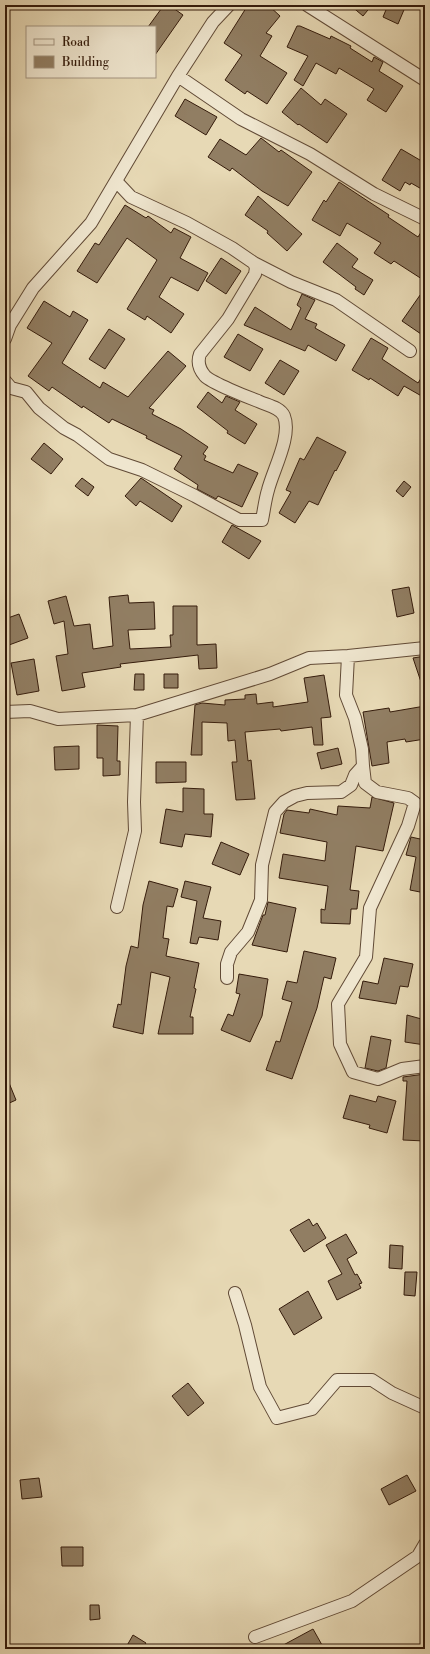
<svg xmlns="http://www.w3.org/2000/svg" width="430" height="1654" font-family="'Libre Bodoni',serif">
	<rect width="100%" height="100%" fill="#e7d9b5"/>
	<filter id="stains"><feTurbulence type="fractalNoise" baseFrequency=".005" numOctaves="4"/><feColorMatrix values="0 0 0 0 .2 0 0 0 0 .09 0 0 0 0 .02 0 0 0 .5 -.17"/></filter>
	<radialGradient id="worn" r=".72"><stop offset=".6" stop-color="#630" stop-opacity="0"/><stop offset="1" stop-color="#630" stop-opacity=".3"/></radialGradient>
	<path fill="#917e63" stroke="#341b0b" d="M164 5H169L183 15 155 55V27H148Z
		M248 5H268L280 16 266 33 272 36 260 56 287 73 267 104 247 91 245 94 225 80 242 55 224 43Z
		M350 5H372L363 16Z
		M388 5H406L398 24 383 17Z
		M297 26H300L330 39 331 36 351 46 350 48 372 62 374 57 383 62 379 71 403 86 386 112 367 100 374 89 339 68 336 74 316 63 303 86 294 80 308 56 287 47Z
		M301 88 321 105 325 99 347 114 327 143 299 124 298 125 282 112Z
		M185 99 217 117 206 135 175 116Z
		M261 138 279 152 281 150 312 172 288 206 262 191 232 168 230 171 208 157 220 139 246 155Z
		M401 149 425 163V191L411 183 410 185 405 182 400 191 382 180Z
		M339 182 389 215 388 217 418 237 425 226V281L394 261 391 264 374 253 381 243 347 223 340 236 312 220 324 200 326 202Z
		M258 196 302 234 287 251 267 233 268 231 245 215Z
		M125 205 146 218 148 216 171 233 174 228 191 237 180 258 208 273 198 291 171 277 159 297 184 314 171 333 147 316 145 320 127 309 157 260 127 238 97 283 77 271 95 243 99 245Z
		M337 243 358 259 352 267 373 280 364 295 355 289 356 287 323 262Z
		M221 258 241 271 226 294 206 281Z
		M425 288V327L421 334 402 321Z
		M302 294 315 300 305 319 317 324 315 328 345 345 336 361 308 345 305 351 244 325 255 307 291 330 301 308 297 305Z
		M44 301 70 317 73 311 88 320 62 363 100 388 103 382 128 397 168 351 186 366 149 408 154 410 152 414 181 429 208 447 203 454 206 456 204 460 233 473 238 464 258 473 242 507 218 496 216 499 197 489 198 485 174 469 182 456 146 438 147 436 112 419 109 423 83 406 82 408 52 387 49 391 28 376 52 343 27 328Z
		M109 329 125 339 105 369 89 359Z
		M238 334 263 349 250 371 224 357Z
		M371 338 388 348 382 359 418 383 425 372V398L404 386 398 396 370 378 369 380 352 370Z
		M280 360 299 371 284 395 265 383Z
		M208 392 222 403 226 396 240 402 235 410 257 424 245 444 227 433 228 431 197 407Z
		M317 437 346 452 336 471 335 470 318 505 309 501 295 523 279 513 291 492 286 490 300 458 304 460Z
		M44 443 63 459 51 474 31 459Z
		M82 478 94 487 88 496 75 486Z
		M141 478 182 506 172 522 140 501 136 506 125 496Z
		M404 481 411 487 403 497 396 491Z
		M232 525 261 541 249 559 222 542Z
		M409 587 414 613 397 617 392 590Z
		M128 595 129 603 154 602 155 629 128 630 130 649 171 647 170 635H173V606H197V645L216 644 217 668 199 669 198 655 120 664 121 667 82 673 85 687 62 691 56 656 68 654 64 621 54 624 48 601 66 596 74 626 90 624 93 649 113 646 109 597Z
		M19 614 28 638 9 645 5 633V619Z
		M425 656V688H423L413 658Z
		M34 659 39 691 17 695 11 663Z
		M135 674H144V690H134Z
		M164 674H178V688H164Z
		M324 675 331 717 321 718 323 745H314L312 727 281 731 280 729 245 732 248 761 251 760 255 799 236 800 232 762H237L235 740 228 741 227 723 202 722V755H191L195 705 202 703 225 705V700L245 699V695L256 694 257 704 273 702V707L308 702 304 678Z
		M425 706V739L406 742 405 739 387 742 389 763 372 766 363 712 389 708 390 712Z
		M97 725 118 726 117 761H120V775L103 776V758H97Z
		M79 746V769L55 770 54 747Z
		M338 748 342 764 321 769 317 753Z
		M156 762H186V782L156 783Z
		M183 788 204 789V814H213L211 837 185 834 182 847 160 843 166 809 183 812Z
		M372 797 394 803 383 851 356 846 350 890 359 891 357 909H351L350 924 321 923V909L325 910 328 886 279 878 283 854 325 861 327 842 280 833 284 814 287 810 309 813 310 809 337 815 338 806 370 808Z
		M411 837 420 839 421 837H425V893L410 890 416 857 406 855Z
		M221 842 249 854 240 875 212 864Z
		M149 881 178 889 173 907 167 906 163 938 169 939 166 956 199 963 194 988 196 989 190 1017H193V1034H158L170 977 151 972 143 1034 113 1027 118 1004 121 1005 126 966 131 946 138 948 143 905Z
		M185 881 211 887 203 918 221 921 218 940 199 937 197 944 190 943 197 901 181 897Z
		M268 902 296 908 287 952 252 945 263 915H265Z
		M304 951 336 958 331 979 324 977 317 1008 292 1079 266 1070 276 1041 280 1042 292 1002 282 999 287 981 297 983Z
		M384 958 413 964 408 987 400 986 396 1004 359 998 363 981 378 984Z
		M239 974 268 979 262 1016 250 1042 221 1030 228 1014 233 1016 240 994 236 993Z
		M407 1015 425 1020V1045L405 1042Z
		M371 1036 391 1040 386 1068 378 1071 365 1068Z
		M5 1073 16 1100 5 1105Z
		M425 1074V1141L403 1140 407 1081H403V1077Z
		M350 1095 376 1102 378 1096 396 1101 387 1133 369 1128 370 1125 343 1118Z
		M309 1219 313 1226 317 1223 326 1238 304 1252 290 1230Z
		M346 1234 357 1253 347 1259 355 1275 357 1274 362 1283 359 1284 361 1288 337 1300 328 1281 342 1274 326 1245Z
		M390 1245 403 1246 402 1269 389 1268Z
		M405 1272H417L415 1296 404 1295Z
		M308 1291 322 1318 294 1335 279 1309Z
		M188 1383 204 1403 188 1416 172 1396Z
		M407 1475 416 1491 389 1505 381 1489Z
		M39 1478 42 1497 22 1499 20 1480Z
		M61 1547H83V1566H62Z
		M90 1605H99L100 1619 90 1620Z
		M313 1629 322 1645 315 1649H276Z
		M133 1635 146 1643 142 1649H125Z"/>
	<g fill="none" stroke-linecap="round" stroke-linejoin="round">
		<g stroke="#614a36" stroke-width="14">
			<path id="street" d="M307 5 425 80
				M178 76 241 119 310 154 374 194 425 219
				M254 263 291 282 336 300 410 351
				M5 339 10 325 33 288 91 223 178 76 213 22 229 5
				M5 381 11 388 26 392 39 408 64 428 77 435 109 459 142 470 195 496 239 520H262C264 510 265 500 268 490 273 470 292 436 284 416 280 407 266 405 258 401 247 397 212 383 205 376 199 369 197 362 200 354L228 319 255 274 256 268 254 263 232 248 187 223 131 197 116 181
				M5 712 30 711 58 719 137 715 270 674 309 658 348 656 425 648
				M363 766 365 783 377 792 408 798 415 803 408 826 370 908 366 957 338 1004 340 1044 353 1072 378 1079 402 1069 425 1066
				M117 907 135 831 134 802 137 715
				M227 978V964L231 952 248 932 261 900 262 865 275 812 284 802 295 796 307 793 341 792 351 785 355 775 363 766 362 749 355 718 346 695 348 656
				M235 1293 245 1325 260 1387 277 1418 312 1409 337 1380H372L392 1393 425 1408
				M255 1637 352 1601 418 1556 425 1544"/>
		</g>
		<use href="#street" stroke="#efe6cf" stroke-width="12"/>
	</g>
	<rect width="430" height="1654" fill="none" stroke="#e7d9b5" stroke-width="20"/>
	<rect x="6" y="6" width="418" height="1642" fill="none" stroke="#341b0b" stroke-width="2"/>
	<rect x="10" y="10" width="410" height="1634" fill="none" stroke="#341b0b"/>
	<rect x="26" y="26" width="130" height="52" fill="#efe6cf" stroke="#a49581"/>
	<rect x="34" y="39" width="20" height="6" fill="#efe6cf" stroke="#a49581"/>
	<text x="62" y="46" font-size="12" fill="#341b0b">Road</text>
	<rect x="34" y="56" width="20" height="12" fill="#917e63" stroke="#a49581"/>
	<text x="62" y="66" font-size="12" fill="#341b0b">Building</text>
	<rect width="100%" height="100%" filter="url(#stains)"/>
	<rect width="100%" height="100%" fill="url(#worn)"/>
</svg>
